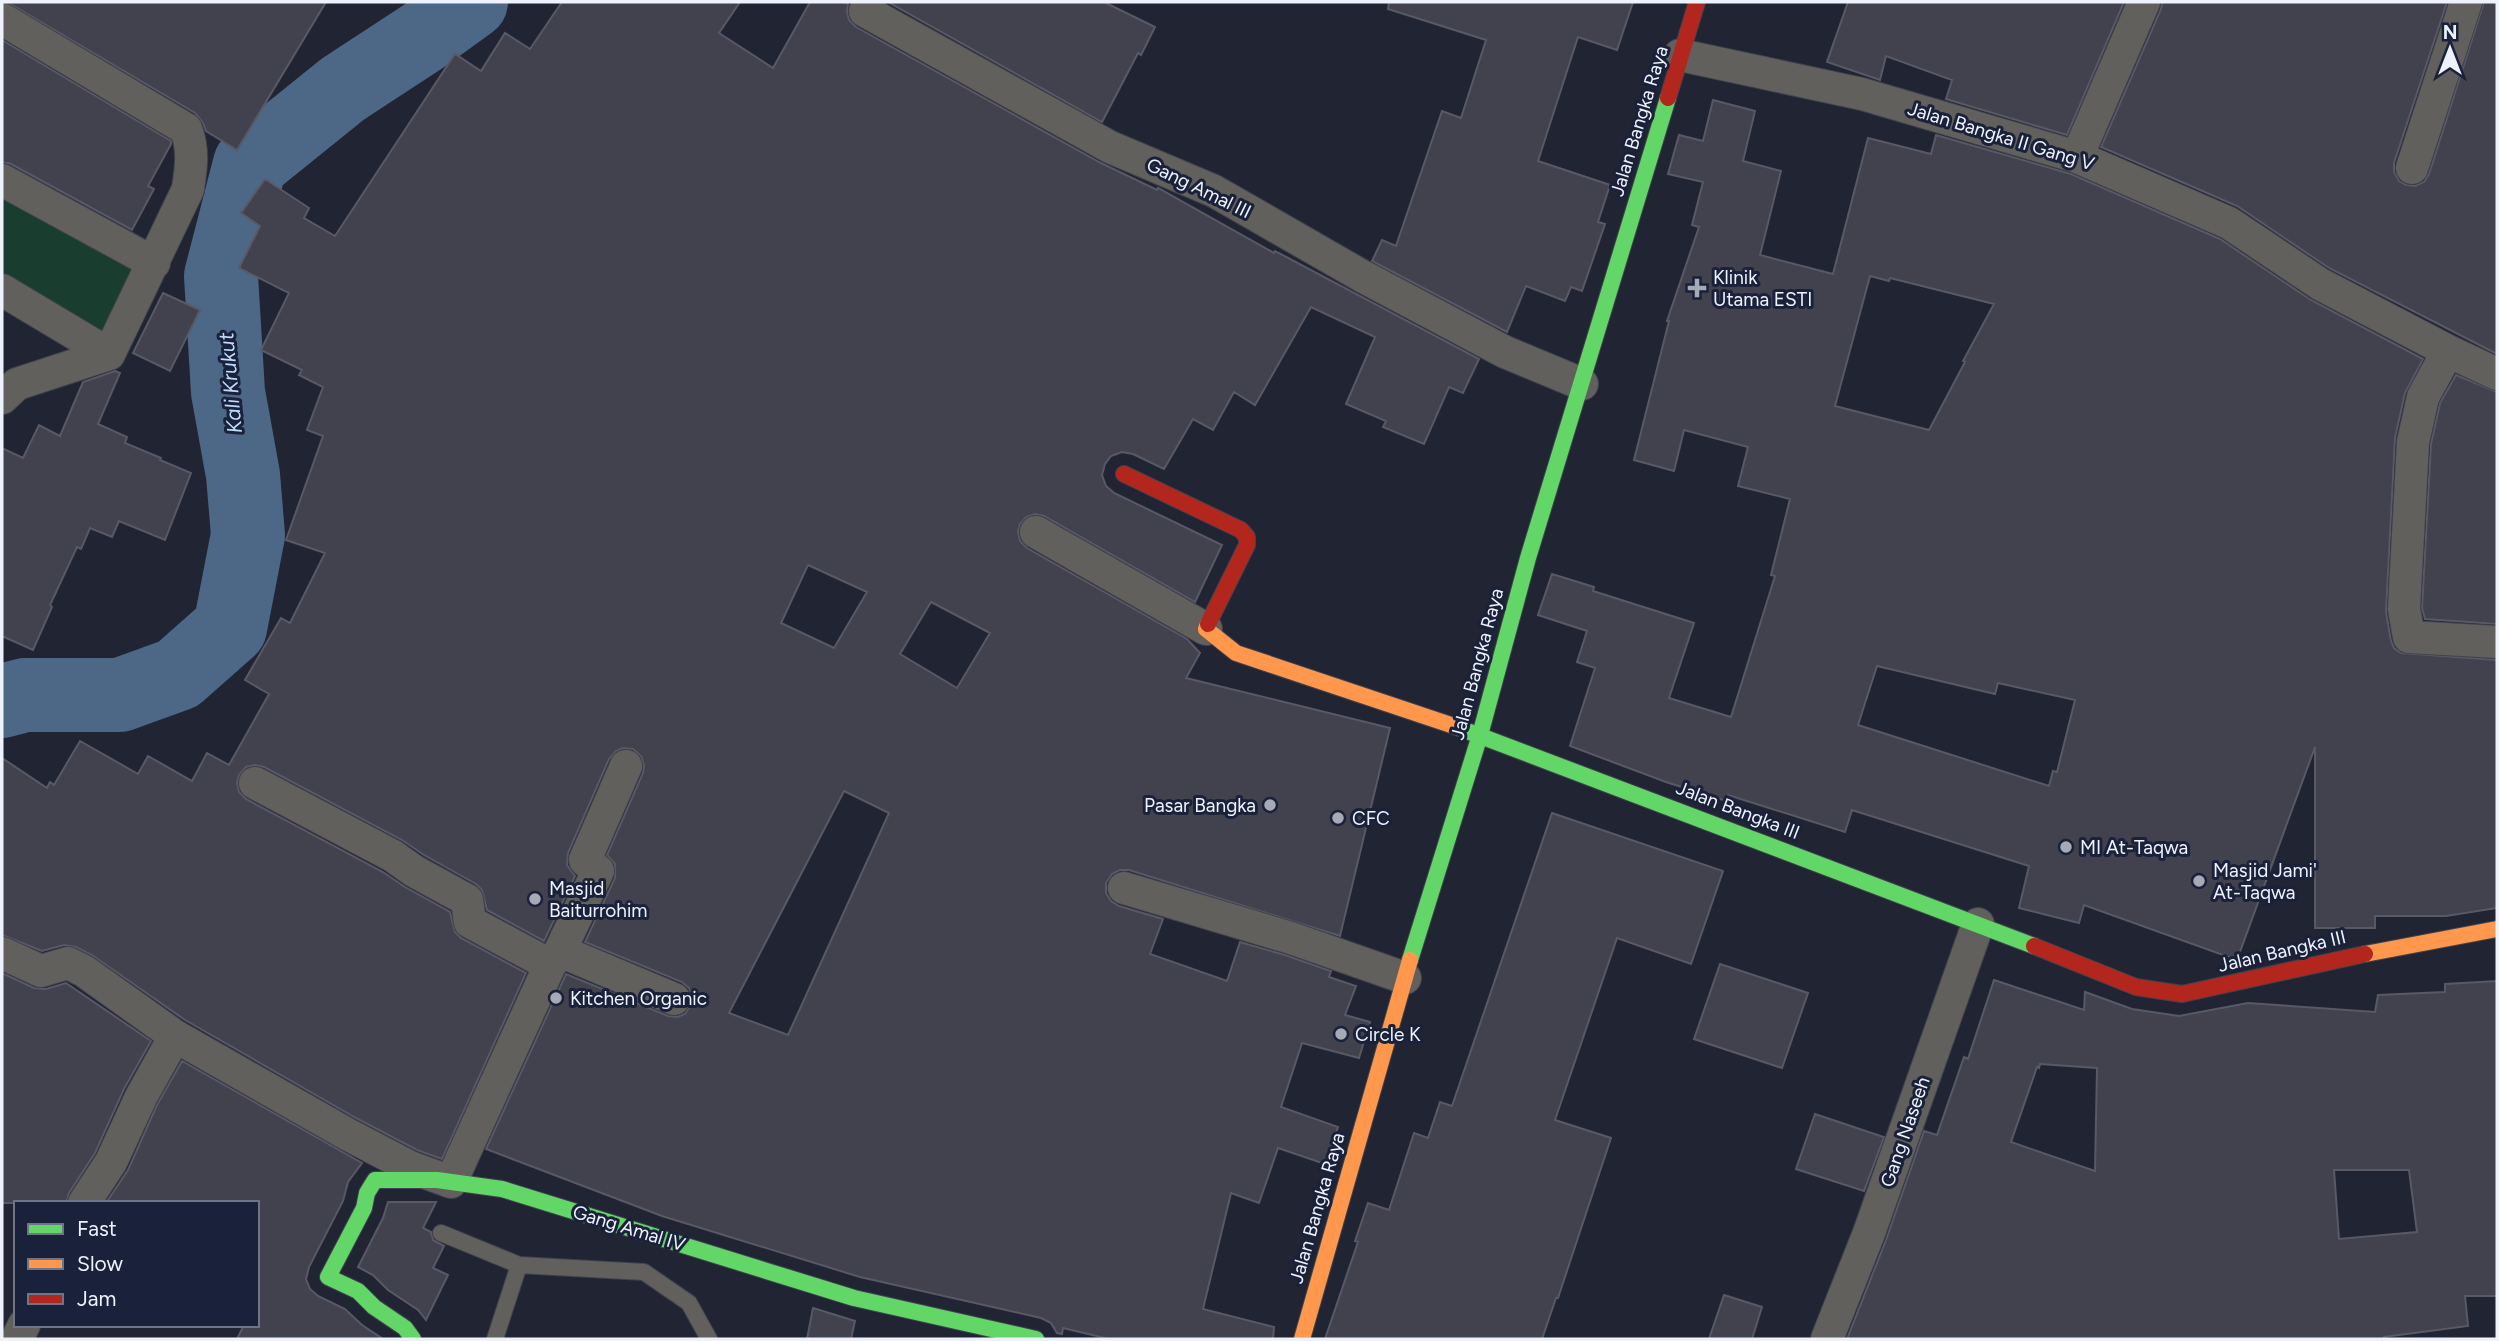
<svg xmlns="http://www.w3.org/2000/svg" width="2499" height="1341" font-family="Figtree,sans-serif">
	<rect width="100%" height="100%" fill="#212533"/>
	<path fill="#193e30" d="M2 190 142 267 102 338 2 283Z"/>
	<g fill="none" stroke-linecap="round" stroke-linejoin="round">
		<path stroke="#4d6786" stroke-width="74" d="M2 701 25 695H120L178 674 230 628 248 535 243 475 228 392 221 276 250 164 343 89 424 36 471 2"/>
	</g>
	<path fill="#41424e" stroke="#595966" stroke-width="2" fill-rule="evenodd" d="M7 2H326L237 150 206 131 203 123 195 113Z
		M562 2H740L719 33 773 68 810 2H844L848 4 847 12 849 20 856 27 1101 163 1157 190 1158 188 1274 253 1275 251 1479 359 1463 393 1449 387 1424 444 1383 427 1386 421 1346 404 1375 337 1311 307 1255 405 1234 392 1213 430 1193 419 1164 469 1133 454 1122 452 1111 456 1105 464 1102 475 1106 486 1114 493 1222 545 1195 602 1044 516 1035 514 1026 517 1020 524 1018 531 1020 541 1027 548 1187 639 1200 653 1186 678 1390 728 1340 936 1129 870H1120L1112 874 1106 883V893L1111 901 1119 906 1163 919 1150 954 1227 981 1240 942 1285 955 1331 971 1329 977 1356 986 1345 1015 1370 1022 1359 1058 1302 1043 1281 1107 1338 1127 1325 1164 1278 1148 1259 1203 1231 1193 1203 1309 1274 1327 1273 1339H1109L1063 1328 1062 1334 1057 1333 1051 1323 1041 1318 860 1277 662 1216 486 1149 566 974 668 1016 677 1017 685 1014 691 1005 692 996 689 988 682 982 585 942 615 878V864L607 855 643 773 644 765 641 756 633 749 623 748 616 751 609 759 568 853 567 865 575 876 544 941 487 910 482 890 476 884 424 855 402 840 264 767 255 765 246 767 239 775 237 783 239 792 246 799 383 872 405 887 450 912 455 932 461 938 526 973 442 1159 417 1150 356 1118 185 1020 92 955 76 947 64 945 42 951 2 935V758L47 788 50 782 54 785 80 741 138 774 148 756 192 781 207 753 229 765 269 694 245 680 281 618 290 623 325 553 286 540 323 436 307 430 323 387 299 375 302 370 261 350 289 293 239 268 260 226 241 213 265 179 309 208 304 218 335 236 455 54 481 71 505 33 530 49ZM808 565 867 592 834 648 781 623ZM931 602 990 633 957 688 900 654ZM844 791 889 813 788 1035 729 1013Z
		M888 2H1104L1155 27 1141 55 1138 53 1102 122Z
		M1389 2H1633L1617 50 1578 37 1538 161 1610 185 1598 222 1605 224 1582 291 1571 287 1565 301 1526 286 1507 332 1372 261 1382 240 1396 246 1442 111 1461 118 1486 40 1388 9Z
		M1848 2H2124L2067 135 1946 99 1952 80 1886 56 1880 80 1827 62Z
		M2162 2H2447L2394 163V172L2399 181 2406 185 2415 186 2424 182 2429 174 2484 2H2497V354L2329 268 2237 206 2101 147 2161 9Z
		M2 40 171 141V144L148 186 154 189 132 230 11 164 2 162Z
		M1713 100 1755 111 1743 161 1781 171 1760 255 1833 274 1868 138 1931 154 1936 135 2071 174 2220 239 2311 300 2423 359 2405 393 2395 438 2386 612 2391 641 2394 648 2401 653 2497 660V908L2446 916H2375V928H2315V747L2237 960 2084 905 2079 923 2019 908 2029 866 1852 810 1845 832 1728 795 1726 801 1666 782 1570 746 1595 668 1577 662 1587 631 1538 615 1552 574 1594 587 1593 591 1694 623 1669 698 1731 717 1775 576 1771 575 1790 499 1738 486 1748 447 1684 430 1674 471 1634 460 1669 321H1667L1699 227 1692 225 1703 182 1668 174 1679 135 1703 141ZM1870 276 1889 281 1890 278 1994 304 1963 361 1965 362 1929 430 1835 406ZM1877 666 1995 694 1998 683 2075 700 2057 772 2053 771 2049 786 1858 725Z
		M163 293 200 310 170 371 133 353Z
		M115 371 120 373 98 424 127 437 125 443 161 458 160 460 191 473 165 540 119 521 112 537 90 528 81 549 77 547 50 605 52 607 33 650 2 636V448L23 458 39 425 60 436 83 382Z
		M2456 375 2497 392V624L2425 619 2422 608 2431 444 2440 403Z
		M1552 813 1723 871 1691 964 1617 938 1555 1120 1611 1138 1558 1298H1556L1542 1339H1325L1358 1242 1355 1241 1368 1203 1389 1210 1414 1133 1428 1138 1440 1102 1452 1106Z
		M1720 964 1808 993 1782 1068 1694 1039Z
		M2 973 34 988 46 989 66 983 151 1041 124 1089 95 1153 69 1193 66 1203H2Z
		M1994 980 2084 1010 2085 992 2132 1009 2179 1016 2248 1003 2375 1012 2378 995 2445 992V984L2497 981V1296H2465L2468 1326 2384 1337V1339H1847L1886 1240 1924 1131 1937 1135 1964 1057 1968 1059ZM2040 1064 2097 1068 2095 1171 2011 1142 2037 1067 2039 1068ZM2334 1170H2409L2417 1232 2339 1239Z
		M182 1061 362 1163 348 1182 343 1201 309 1267 306 1279 310 1289 318 1296 345 1309 362 1325 383 1339H237L244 1325H257V1203H106L128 1170 157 1105Z
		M1815 1114 1884 1137 1864 1191 1796 1169Z
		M388 1202H436L423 1228 431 1232 433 1240 444 1246 433 1268 448 1275 426 1320 418 1310 388 1290 373 1275 358 1267 383 1218Z
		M1724 1295 1762 1307 1752 1339H1709Z
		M813 1308 855 1321 851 1339H807Z"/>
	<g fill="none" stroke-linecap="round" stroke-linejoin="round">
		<g stroke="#3f434d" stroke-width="18">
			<path id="lane" d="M441 1233 519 1265
				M495 1339 519 1265 644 1272 689 1303 709 1339"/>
		</g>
		<g stroke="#3f434d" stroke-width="34">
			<path id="street" d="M870 2 865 11 1110 147 1214 191 1362 276 1505 352 1582 384
				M2 19 186 129C194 150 191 168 188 189L109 354
				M1680 55 1862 94 2077 157 2229 223 2320 284 2448 351 2497 374
				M2077 157 2144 2
				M2412 168 2466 2
				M2 180 154 263
				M2 290 109 354
				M2448 351 2423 397 2413 442 2404 609 2409 637 2497 642
				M2 398 17 384 109 354
				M1036 532 1206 629
				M626 766 585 860 598 871 560 951 674 999
				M255 783 393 856 414 871 467 900 470 922 550 965
				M1124 888 1291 938 1405 978
				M2 953 41 971 68 963 84 971 175 1036 347 1134 410 1167 451 1182 550 965 560 951
				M84 1203 111 1162 141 1097 175 1036
				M17 1339 24 1325
				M1827 1339 1869 1233 1978 924"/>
		</g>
		<g stroke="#3f434d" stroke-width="18">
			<path id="fast" d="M1454 726 2034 946
				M1410 960 1480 735 1528 558 1668 98
				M413 1339 405 1328 374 1307 358 1291 328 1277 364 1208 367 1193 375 1180H437L502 1189 854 1298 1036 1339"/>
		</g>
		<g stroke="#3f434d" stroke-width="18">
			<path id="slow" d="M1208 624 1206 629 1236 653 1454 726
				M2365 954 2497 929
				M1302 1339 1410 960"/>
		</g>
		<g stroke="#3f434d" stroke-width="18">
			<path id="jam" d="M1668 98 1697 2
				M1124 474 1241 530 1247 537V545L1208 624
				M2034 946 2136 987 2182 994 2365 954"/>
		</g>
		<use href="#lane" stroke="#61605d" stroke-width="16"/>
		<use href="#street" stroke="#61605d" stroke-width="32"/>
		<use href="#fast" stroke="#63d668" stroke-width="16"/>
		<use href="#slow" stroke="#ff974d" stroke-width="16"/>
		<use href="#jam" stroke="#b3261e" stroke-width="16"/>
	</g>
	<g fill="#a6aab6" stroke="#1a213a" stroke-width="2.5">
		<path d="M1693.5 277.5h7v7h7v7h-7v7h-7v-7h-7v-7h7z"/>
		<circle cx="1270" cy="805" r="7"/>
		<circle cx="1338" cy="818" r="7"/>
		<circle cx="2066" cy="847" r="7"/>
		<circle cx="2199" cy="881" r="7"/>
		<circle cx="535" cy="899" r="7"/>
		<circle cx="556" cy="998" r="7"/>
		<circle cx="1341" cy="1034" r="7"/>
	</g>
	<g text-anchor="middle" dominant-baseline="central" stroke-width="6" stroke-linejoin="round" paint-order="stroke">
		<g font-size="19" fill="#eef2fc" stroke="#1a213a">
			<text transform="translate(1639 121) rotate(-73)">Jalan Bangka Raya</text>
			<text transform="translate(2001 136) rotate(17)">Jalan Bangka II Gang V</text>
			<text transform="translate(1199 188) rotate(26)">Gang Amal III</text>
			<text transform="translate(1477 664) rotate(-75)">Jalan Bangka Raya</text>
			<text transform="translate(1738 810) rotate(21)">Jalan Bangka III</text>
			<text transform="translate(2282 951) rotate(-13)">Jalan Bangka III</text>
			<text transform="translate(1905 1132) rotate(-71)">Gang Naseeh</text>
			<text transform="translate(1317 1208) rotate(-74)">Jalan Bangka Raya</text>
			<text transform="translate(629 1228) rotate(17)">Gang Amal IV</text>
		</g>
		<g font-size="19" fill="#eef2fc" stroke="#1a213a" text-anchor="start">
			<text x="1713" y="277">Klinik<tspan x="1713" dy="22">Utama ESTI</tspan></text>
			<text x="1256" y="805" text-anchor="end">Pasar Bangka</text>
			<text x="1352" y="818">CFC</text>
			<text x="2080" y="847">MI At-Taqwa</text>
			<text x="2213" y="870">Masjid Jami'<tspan x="2213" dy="22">At-Taqwa</tspan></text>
			<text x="549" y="888">Masjid<tspan x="549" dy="22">Baiturrohim</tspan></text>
			<text x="570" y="998">Kitchen Organic</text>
			<text x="1355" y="1034">Circle K</text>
		</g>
		<g font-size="21" font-style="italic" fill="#bddafa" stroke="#1a213a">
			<text transform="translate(230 383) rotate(-95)">Kali Krukut</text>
		</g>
	</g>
	<rect width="2499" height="1341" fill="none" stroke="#eef2fc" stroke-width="7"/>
	<rect x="14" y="1201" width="245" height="126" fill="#1a213a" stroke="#6f7588" stroke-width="2"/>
	<rect x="28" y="1224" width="35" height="10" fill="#63d668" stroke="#6f7588" stroke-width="2"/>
	<text x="77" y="1236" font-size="21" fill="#eef2fc">Fast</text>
	<rect x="28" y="1259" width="35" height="10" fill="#ff974d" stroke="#6f7588" stroke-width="2"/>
	<text x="77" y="1271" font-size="21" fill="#eef2fc">Slow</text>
	<rect x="28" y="1294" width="35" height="10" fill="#b3261e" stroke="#6f7588" stroke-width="2"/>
	<text x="77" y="1306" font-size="21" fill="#eef2fc">Jam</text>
	<g transform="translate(2450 49)" stroke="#1a213a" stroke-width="5" paint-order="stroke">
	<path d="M0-5L12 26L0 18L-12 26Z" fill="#eef2fc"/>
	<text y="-10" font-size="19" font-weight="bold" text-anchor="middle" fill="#eef2fc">N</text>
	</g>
</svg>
